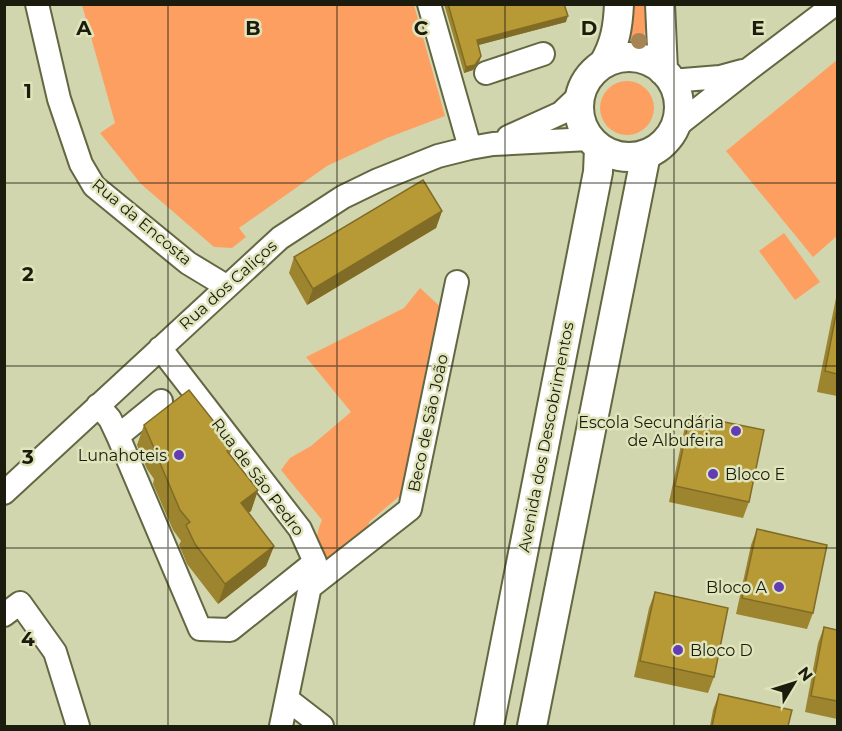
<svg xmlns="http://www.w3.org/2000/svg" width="842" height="731" font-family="Montserrat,sans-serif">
	<rect width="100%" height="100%" fill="#d2d6ae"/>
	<path fill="#fe9f62" d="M82 5H414L445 116 387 138 327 166 239 228 246 237 232 248 214 247 141 184 100 133 115 123Z
		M634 5H648L643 47 630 43Z
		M837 60V236L813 257 726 151Z
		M600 108a27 27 0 1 1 54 0a27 27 0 1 1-54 0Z
		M784 233 820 282 795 300 759 251Z
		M420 288 445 311 438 347 429 352 402 494 369 522 367 534 343 556 327 559C314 547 315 536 322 520L281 470 290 458 311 446 351 412 306 357 404 308Z"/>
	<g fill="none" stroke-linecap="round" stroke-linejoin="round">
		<g stroke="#636742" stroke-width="26">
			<path id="minor" d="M37 4 59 99 81 164 94 186 188 263 226 286
				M429 4 470 148
				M486 73 543 54
				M671 81 720 77 742 71
				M674 128 749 69 835 4
				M508 137 561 113 580 95
				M160 348 300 529 315 562 281 726
				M98 405 110 419 118 436 200 629 230 630 315 562
				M118 436 161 401
				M4 493 280 238 343 197 378 180 438 156 470 148 493 144 589 139
				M309 588 410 509 457 282
				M4 615 20 603 55 652 78 726
				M287 699 322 726"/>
		</g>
		<g stroke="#636742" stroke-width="32">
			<path id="major" d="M660 4 663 71
				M579 107a50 50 0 1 1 100 0a50 50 0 1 1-100 0Z
				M604 63C615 44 618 27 619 4
				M489 726 598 172 599 148
				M532 726 646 154"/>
		</g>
		<use href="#minor" stroke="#fff" stroke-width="22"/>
		<use href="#major" stroke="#fff" stroke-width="28"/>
	</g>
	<circle fill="#a68453" cx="639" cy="41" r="8"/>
	<path fill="#9d842e" d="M444 4H564L566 22 478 45 481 56 479 62 473 70 464 73Z
		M442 211 436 228 307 305 289 273 294 257Z
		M837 293V396L817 392Z
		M690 415 749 502 743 518 669 502 684 431Z
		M144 425 233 446 230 454 258 490 251 511 248 513 274 546 266 566 218 604 187 564 179 545 181 541 173 530 153 484 154 479 147 469 137 445Z
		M757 529 813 613 807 629 736 614 751 545Z
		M655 592 714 677 708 693 634 677 649 608Z
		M824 627 837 630V719L805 712 818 643Z
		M719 694 788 726H710L713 710Z"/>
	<path fill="#806c26" d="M568 16 566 22 475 46 477 40Z
		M481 56 479 62 473 70 464 73 466 67Z
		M442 211 436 228 307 305 313 289Z
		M258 490 251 511 234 524 241 503Z
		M274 546 266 566 218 604 225 584Z"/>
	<path fill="#b79a36" stroke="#806c26" stroke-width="1.5" d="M448 4H564L568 16 477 40 481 56 475 65 466 67Z
		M423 180 442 211 313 289 294 257Z
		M837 309V374L825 371Z
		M189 390 233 446 227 451 258 490 241 503 274 546 225 584 195 544 186 525 190 522 180 510 160 463 163 461 154 448 144 425Z
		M690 415 764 430 749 502 675 486Z
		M757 529 827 545 813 613 742 598Z
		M655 592 728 608 714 677 640 661Z
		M824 627 837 630V701L811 696Z
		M719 694 792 710 788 726H712Z"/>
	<path fill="none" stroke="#1b1c0d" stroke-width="1.5" stroke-opacity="0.55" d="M168 4V726M337 4V726M505 4V726M674 4V726M4 183H838M4 366H838M4 548H838"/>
	<g fill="#623cb4" stroke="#dfe4bb" stroke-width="2">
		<circle cx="736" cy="431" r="6"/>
		<circle cx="179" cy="455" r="6"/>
		<circle cx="713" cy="474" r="6"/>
		<circle cx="779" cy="587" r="6"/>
		<circle cx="678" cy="650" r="6"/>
	</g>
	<g text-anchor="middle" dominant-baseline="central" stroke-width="5" stroke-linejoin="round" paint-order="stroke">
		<g font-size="16" fill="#1b1c0d" stroke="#dfe4bb">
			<text transform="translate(142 222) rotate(40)">Rua da Encosta</text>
			<text transform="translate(228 285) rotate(-42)">Rua dos Caliços</text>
			<text transform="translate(428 423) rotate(-78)">Beco de São João</text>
			<text transform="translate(546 437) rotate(-79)">Avenida dos Descobrimentos</text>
			<text transform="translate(258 477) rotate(53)">Rua de São Pedro</text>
		</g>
		<g font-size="16" fill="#1b1c0d" stroke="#dfe4bb" text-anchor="end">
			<text x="724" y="422">Escola Secundária<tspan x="724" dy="18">de Albufeira</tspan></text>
			<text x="167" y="455">Lunahoteis</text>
			<text x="725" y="474" text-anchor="start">Bloco E</text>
			<text x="767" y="587">Bloco A</text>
			<text x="690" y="650" text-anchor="start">Bloco D</text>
		</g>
	</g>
	<g font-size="20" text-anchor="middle" font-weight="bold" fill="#1b1c0d" stroke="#dfe4bb" stroke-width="5" stroke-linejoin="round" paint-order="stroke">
		<text x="84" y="35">A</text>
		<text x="253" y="35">B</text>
		<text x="421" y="35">C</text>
		<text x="589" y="35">D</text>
		<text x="758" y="35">E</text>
		<text x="28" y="98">1</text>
		<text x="28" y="281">2</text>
		<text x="28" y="464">3</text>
		<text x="28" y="646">4</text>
	</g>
	<rect width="842" height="731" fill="none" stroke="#1b1c0d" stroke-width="12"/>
	<g transform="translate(794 683) rotate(52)" stroke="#dfe4bb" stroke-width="4.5" paint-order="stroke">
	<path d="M0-4.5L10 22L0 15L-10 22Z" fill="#1b1c0d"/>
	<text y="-9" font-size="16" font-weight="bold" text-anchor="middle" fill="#1b1c0d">N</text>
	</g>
</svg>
